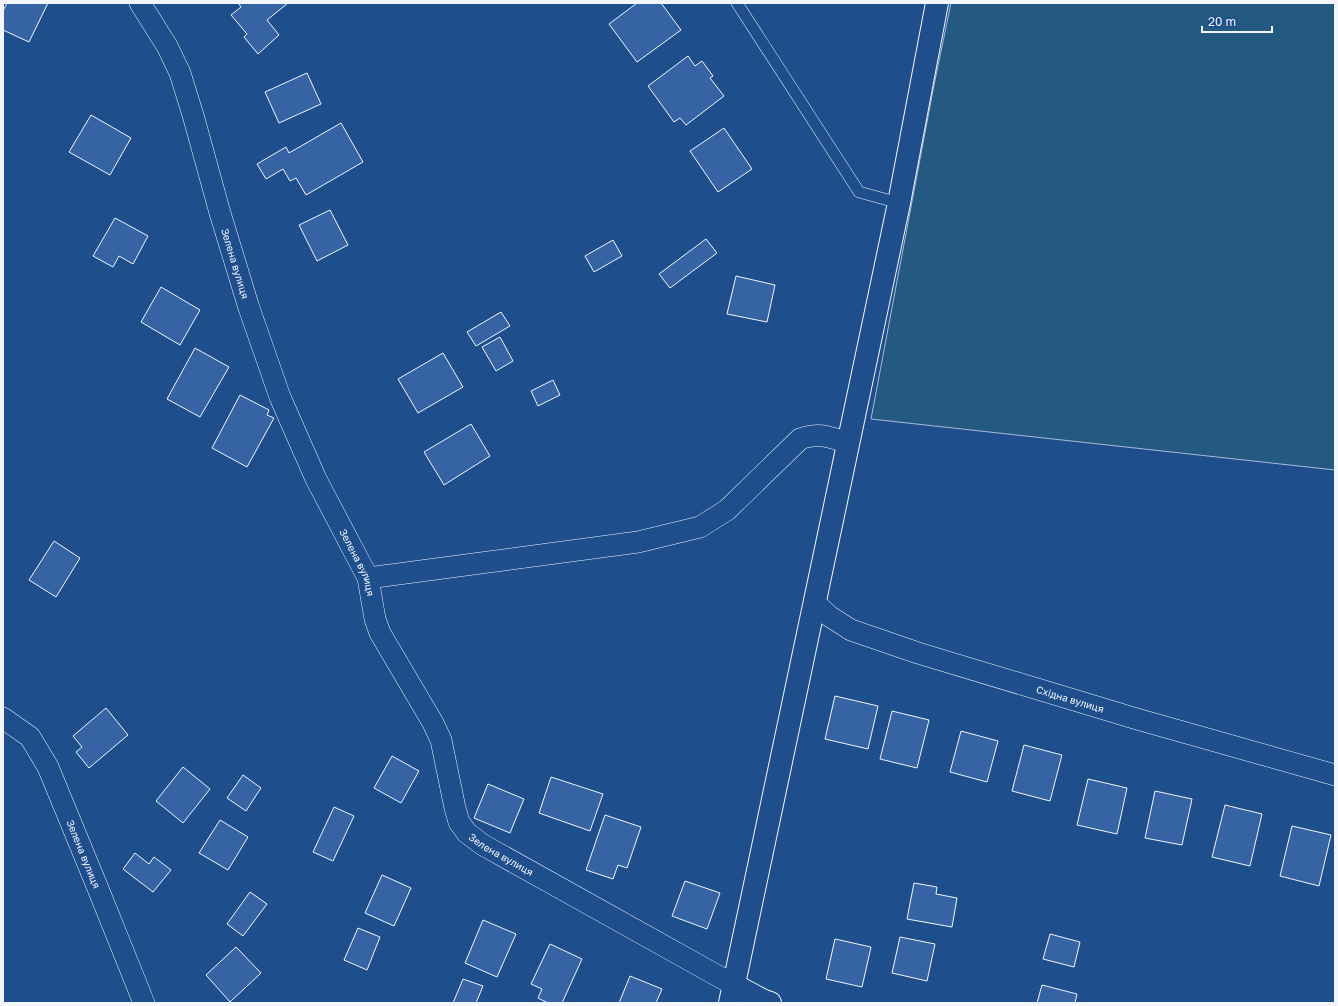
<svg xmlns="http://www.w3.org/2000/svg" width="1338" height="1006" font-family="'Golos Text',sans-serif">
	<rect width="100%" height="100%" fill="#1f4e8c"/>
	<path fill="#245a82" stroke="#a8bbd7" d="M951 3H1335V470L871 419 934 85Z"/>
	<path fill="#3563a3" stroke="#f2f6ff" d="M7 3H48L29 42 3 30V11Z
		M238 3H288L267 20 279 35 258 54 244 37 247 34 231 15 241 7Z
		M637 3H661L681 30 637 62 609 24Z
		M688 56 695 66 702 61 713 76 710 78 724 96 686 125 680 118 674 122 648 86Z
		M307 73 321 104 279 123 265 92Z
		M91 115 131 138 110 175 69 152Z
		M341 123 363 162 306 195 296 178 290 181 283 169 266 179 257 164 286 147 289 153Z
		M724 128 752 169 718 192 690 151Z
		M330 210 348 245 317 261 299 225Z
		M115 218 148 236 133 264 119 256 113 267 93 256Z
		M706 239 717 253 670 288 659 274Z
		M613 240 622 256 594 272 585 256Z
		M736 276 775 285 767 322 727 314Z
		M161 287 200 310 180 345 141 322Z
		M501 312 510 326 476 346 467 332Z
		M500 337 513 361 496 371 482 347Z
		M195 348 229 367 200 417 167 399Z
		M443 353 463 387 418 413 398 379Z
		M553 380 560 395 538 406 531 391Z
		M240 395 269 410 267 415 274 418 247 467 212 448Z
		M471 424 490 456 444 485 424 452Z
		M54 541 80 558 56 597 29 580Z
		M835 696 878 706 868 749 825 739Z
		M106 708 128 735 89 768 76 752 82 747 73 736Z
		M892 711 929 720 917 768 880 759Z
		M961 731 998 741 987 782 950 772Z
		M1024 745 1062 755 1050 801 1012 791Z
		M392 756 419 771 401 803 374 788Z
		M183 767 210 789 183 823 156 801Z
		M243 775 261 788 246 811 227 798Z
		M551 777 603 794 590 831 539 813Z
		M1088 779 1127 788 1117 834 1077 825Z
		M488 784 524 799 510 833 474 818Z
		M1155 791 1192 799 1182 845 1145 838Z
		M1225 805 1262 814 1250 866 1212 857Z
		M334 807 354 816 333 861 313 852Z
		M605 815 641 827 627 868 618 865 613 879 586 870Z
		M220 820 248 837 228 870 199 853Z
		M1292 826 1331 835 1319 886 1280 876Z
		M135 853 149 864 154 857 171 870 153 892 123 869Z
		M382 875 411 888 394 926 365 913Z
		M685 881 720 893 707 929 672 916Z
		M914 883 937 887 936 894 957 898 952 927 907 919Z
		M250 892 267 904 243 936 227 924Z
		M483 920 516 934 497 977 465 963Z
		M358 928 380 937 367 970 344 960Z
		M1050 934 1080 942 1074 967 1043 959Z
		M900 937 935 944 927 981 892 973Z
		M835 939 871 947 862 987 826 979Z
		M550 944 582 959 562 1003H548L538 998 542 989 531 984Z
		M236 947 261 973 230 1002 206 975Z
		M630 976 662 989 656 1003H619Z
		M463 979 483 986 476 1003H453Z
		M1042 985 1077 994 1075 1003H1037Z"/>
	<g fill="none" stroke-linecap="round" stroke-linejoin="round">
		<g stroke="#f2f6ff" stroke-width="12">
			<path id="service" d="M737 3 859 192 899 203"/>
		</g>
		<g stroke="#f2f6ff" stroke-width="22">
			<g id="minor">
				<path id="s1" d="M140 3 167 46 180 73 193 115 220 213 249 308 280 397 316 479 368 578 375 619 380 633 433 723 441 740 455 808 459 822 467 833 483 845 734 985"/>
				<path d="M368 578 638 542 700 527 727 510 800 439C821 432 829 437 848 443"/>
				<path id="s2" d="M815 603 829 616 851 630 918 653 1137 719 1335 775"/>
				<path id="s3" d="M3 718 30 737 48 767 99 891 144 1003"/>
			</g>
		</g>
		<g stroke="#f2f6ff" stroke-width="24">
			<path id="tertiary" d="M734 985 764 1001 770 1003
				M730 1003 899 203 937 3"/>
		</g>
		<use href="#service" stroke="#1f4e8c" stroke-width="11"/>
		<use href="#minor" stroke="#1f4e8c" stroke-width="21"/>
		<use href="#tertiary" stroke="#1f4e8c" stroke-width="22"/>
	</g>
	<g text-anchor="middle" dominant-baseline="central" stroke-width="3" stroke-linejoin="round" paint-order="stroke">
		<g font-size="10" fill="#f2f6ff" stroke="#1f4e8c">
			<text stroke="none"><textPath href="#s1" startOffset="279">Зелена вулиця</textPath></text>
			<text stroke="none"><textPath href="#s1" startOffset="603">Зелена вулиця</textPath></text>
			<text stroke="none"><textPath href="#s2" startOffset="275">Східна вулиця</textPath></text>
			<text stroke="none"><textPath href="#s3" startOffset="162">Зелена вулиця</textPath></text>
			<text stroke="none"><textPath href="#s1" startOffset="939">Зелена вулиця</textPath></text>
		</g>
	</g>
	<rect width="1338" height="1006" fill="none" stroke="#f2f6ff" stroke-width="8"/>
	<path d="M1202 26v6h70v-6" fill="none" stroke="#f2f6ff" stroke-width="2"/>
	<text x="1208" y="26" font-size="12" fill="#f2f6ff" stroke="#1f4e8c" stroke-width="3" paint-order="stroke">20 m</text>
</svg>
